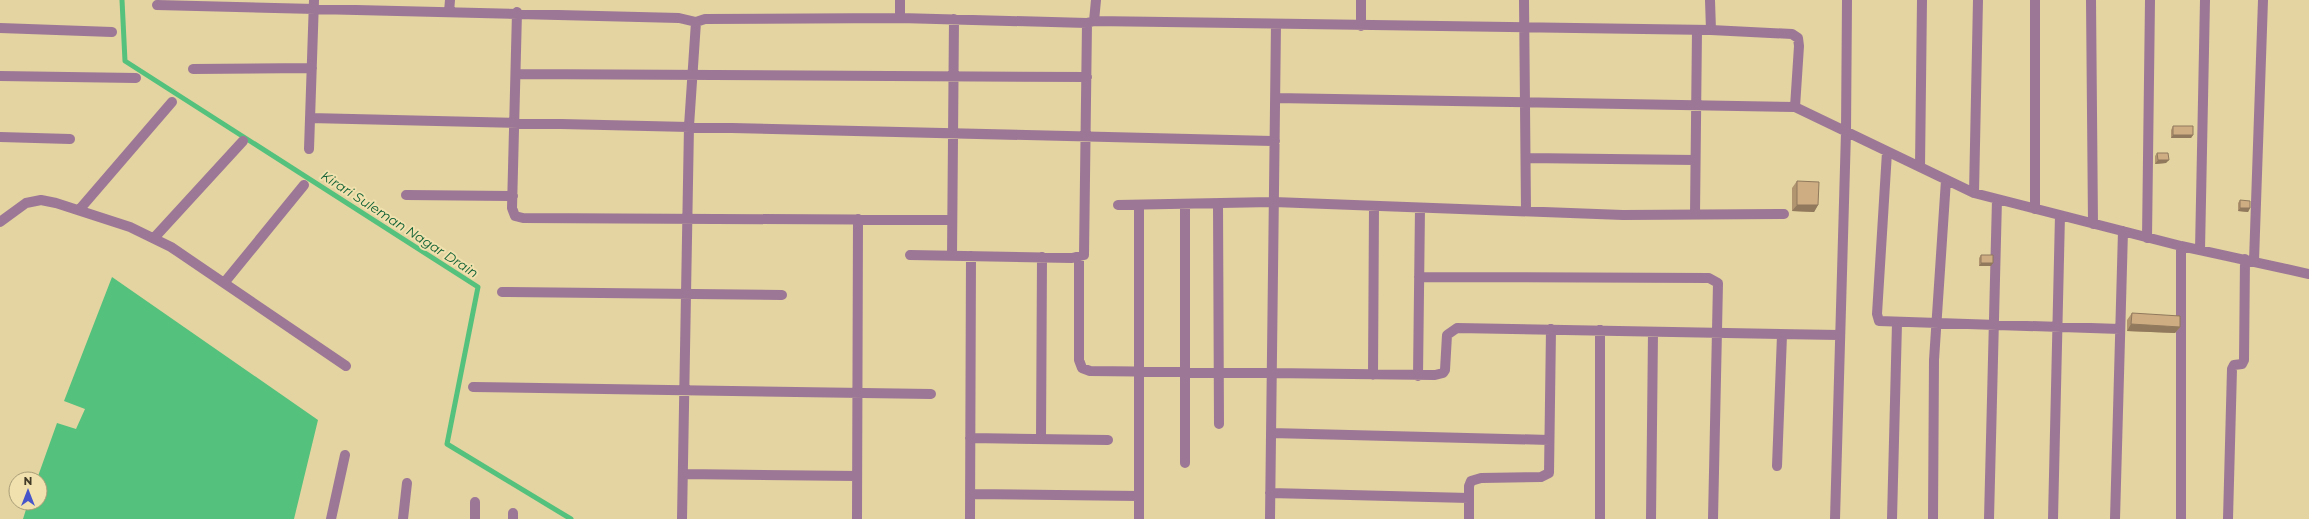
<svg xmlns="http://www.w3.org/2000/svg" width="2309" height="519" font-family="Montserrat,sans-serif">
	<rect width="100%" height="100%" fill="#e3d4a1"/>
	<path fill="#54c17c" d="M112 277 318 420 294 519H23L28 503H40V479H37L57 423 76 429 85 409 64 401Z"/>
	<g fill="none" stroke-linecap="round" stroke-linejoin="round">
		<path stroke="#54c17c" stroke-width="5" d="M122 0 125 61 478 287 447 444 571 519"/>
		<path stroke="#9d7796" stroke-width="10" d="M900 0V18
			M1524 0 1526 211
			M1710 0 1711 30
			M2091 0 2093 224
			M157 5 679 18 696 22
			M449 12 450 0
			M517 12 512 208 515 216 523 218 951 220
			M1094 21 1711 30 1792 34 1798 38 1799 46 1795 107 1974 193 2181 246 2309 274
			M1361 26V0
			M0 28 112 32
			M193 69 312 68
			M516 74 1087 77
			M0 76 136 78
			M1275 98 1795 107
			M310 118 1275 141
			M0 137 70 139
			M309 149 314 0
			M1887 152 1877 314 1879 321 2120 329
			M1526 158 1695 160
			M1920 167 1922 0
			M1974 193 1978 0
			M406 195 513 196
			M1185 204V463
			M1218 204 1219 424
			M1118 205 1274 202 1623 215 1784 214
			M2035 209V0
			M79 210 172 102
			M1695 214 1697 30
			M0 222 26 203 41 200 56 203 130 227 171 247 346 366
			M154 238 243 141
			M2147 238 2150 0
			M2181 246V519
			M2200 250 2205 0
			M910 255 1072 258 1084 255 1087 23
			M952 256 954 19
			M1079 258V360L1082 368 1090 371 1435 375 1443 373 1445 370 1447 335 1457 328 1839 335
			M2254 261 2263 0
			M1419 277 1709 278 1718 283 1713 519
			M224 283 304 185
			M502 292 782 295
			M1373 375 1374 206
			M1418 376 1420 208
			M473 387 931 394
			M1271 433 1549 440
			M970 438 1108 440
			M1041 439 1042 257
			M1777 466 1782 335
			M683 474 857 476
			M1270 493 1469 498
			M970 494 1139 496
			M331 519 345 455
			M403 519 407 483
			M475 519V502
			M513 519V513
			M682 519 689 126 696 22 705 19 900 18 1087 23 1094 21 1096 0
			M857 519 858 219
			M970 519 971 256
			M1139 519V205
			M1270 519 1276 24
			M1469 519V486L1471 481 1481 478 1541 477 1549 473 1551 329
			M1600 519V330
			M1651 519 1653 332
			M1835 519 1846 132 1847 0
			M1892 519 1897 323
			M1933 519 1934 360 1946 180
			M1989 519 1997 199
			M2053 519 2060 215
			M2115 519 2123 231
			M2228 519 2232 369 2234 365 2242 364 2244 360 2245 259"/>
	</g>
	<path fill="#b19571" d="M2173 126 2193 135 2191 138H2171V130Z
		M2157 153 2166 163 2155 164V156Z
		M1797 181 1818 205 1814 212 1792 211V188Z
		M2240 200 2250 208 2248 212 2238 211V203Z
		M1981 255 1991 266H1979V258Z
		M2132 313 2180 327 2175 333 2127 331V320Z"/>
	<path fill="#90795c" d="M2173 135H2193L2191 138H2171Z
		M2158 160H2169L2166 163 2155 164Z
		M1797 205H1818L1814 212 1792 211Z
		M2240 208H2250L2248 212 2238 211Z
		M1981 263H1993L1991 266H1979Z
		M2131 324 2180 327 2175 333 2127 331Z"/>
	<path fill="#cead83" stroke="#90795c" d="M2173 126H2193V135H2173Z
		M2157 153H2168L2169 160H2158Z
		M1797 181 1819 182 1818 205H1797Z
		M2240 200 2250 201V208H2240Z
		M1981 255H1993V263H1981Z
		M2132 313 2180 316V327L2131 324Z"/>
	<g text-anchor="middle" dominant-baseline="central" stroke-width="4" stroke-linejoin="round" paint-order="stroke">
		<g font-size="13" font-style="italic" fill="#106034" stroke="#f0e1ae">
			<text transform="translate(400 224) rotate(33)">Kirari Suleman Nagar Drain</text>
		</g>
	</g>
	<g transform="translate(28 491)"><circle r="19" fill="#f0e1ae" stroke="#aa9e78"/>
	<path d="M0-3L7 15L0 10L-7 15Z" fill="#4755ca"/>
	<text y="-6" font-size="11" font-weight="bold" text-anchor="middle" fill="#413a26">N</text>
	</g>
</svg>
